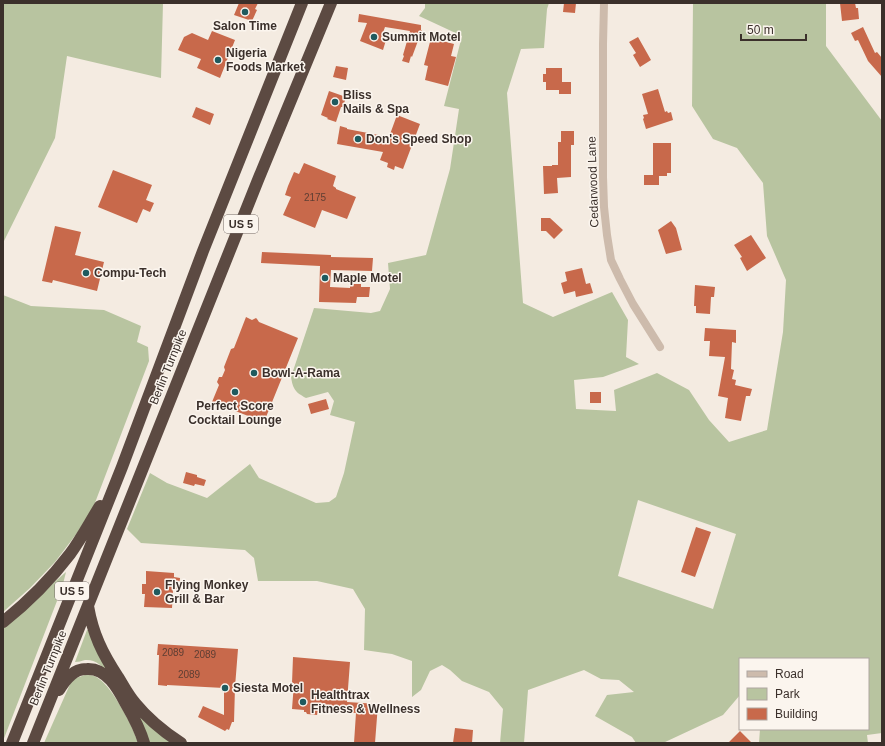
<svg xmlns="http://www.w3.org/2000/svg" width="885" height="746" font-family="Arial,sans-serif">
	<rect width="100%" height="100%" fill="#f4ebe1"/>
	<path fill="#b8c4a0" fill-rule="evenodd" d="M3 3H163L161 78 67 56 55 138 3 243Z
		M425 3H549L547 9 544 48 521 49 507 93 523 303 553 317 612 292 628 320 626 357 639 364 603 377 574 380 576 409 616 411 614 390 657 373 689 390 709 420 729 442 767 430 783 332 786 280 767 236 763 183 737 148 713 139 692 106 693 3H826V46L882 121V733L867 735 868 743H759L760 729H868V659H740V695L723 715 663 743H636L632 737 595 716 607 695 634 692 619 680 601 679 584 670 528 690 524 743H500L503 709 489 692 462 681 450 670 442 665 430 671 421 690 412 697V661L392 654 364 650 365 609 353 589 317 581H258L254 558 245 550 141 543 127 529 150 473 167 483 207 498 250 464 259 478 316 503 329 502 336 497 344 473 355 422 330 415 334 401 328 392 306 398C295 392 293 389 291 377L314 308 371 313 380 311 390 289 388 263 426 255 450 169 459 109 444 106 462 36 419 16 425 8ZM638 500 736 534 713 609 618 576Z
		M3 295 31 306 104 310 141 326 137 342 148 347 149 361 93 508 77 533 55 562 30 588 3 612Z
		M66 572 62 588 3 741V627Z
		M87 630H88L108 672C102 666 95 659 85 660 81 661 79 662 75 662Z
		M85 675C90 675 95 675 99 679 112 687 134 728 138 743H44L71 682 76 678Z
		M128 700 175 743H147Z"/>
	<path fill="#c8694b" d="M239 3H258L255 9 257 10 252 21 234 15Z
		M564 3H576L575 13 563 12Z
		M840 3H855L856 8H858L859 19 842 21Z
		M359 14 421 25V30H422L412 57 411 56 409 63 402 61 404 56 403 55 410 31 385 27 381 38 386 40 383 50 360 41 367 23 358 22Z
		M863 27 875 53 877 52 882 58V77L868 61 858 40 855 41 851 33Z
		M212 31 235 40 220 78 197 68 201 59 178 50 184 37 192 33 208 40Z
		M638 37 651 60 640 67 633 55 636 53 629 42Z
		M431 38 454 44 451 56 456 57 448 86 425 80 428 66 424 65Z
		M336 66 348 68 346 80 333 77Z
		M546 68H562V82H571V94H559V90H546V82H543V74H546Z
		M658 89 665 112 667 111 668 113 671 112 673 120 646 129 643 119 644 118 643 115 648 114 642 94Z
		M329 91 346 97 343 107H341L336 122 327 119 328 118 321 115Z
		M196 107 214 114 210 125 192 117Z
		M397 115 420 124 403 169 395 166 394 170 387 167 388 163 380 160 383 152 337 144 340 126 347 128V129L389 137Z
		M561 131H574V145H571V177L557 178 558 193 544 194 543 166H552V165H558V142H561Z
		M653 143H671V173H667V176H659V185H644V175H653Z
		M304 163 336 176 333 186 336 188V189L356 197 347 219 322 210 315 228 283 215 291 197 285 195 288 186 294 172 299 174Z
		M113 170 152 185 146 200 154 203 150 212 143 209 137 223 98 207Z
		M541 218H550L563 230 554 239 546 231H541Z
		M671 221 676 228 682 250 666 254 658 230Z
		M55 226 81 232 75 255 104 262 97 291 53 280 52 283 42 281Z
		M751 235 766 258 747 271 740 258 742 257 734 245Z
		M262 252 331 255V257L373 258 372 271 331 270 330 287 350 288V284H361V287H370L369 297H357L356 303 319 302 320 266 261 263Z
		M582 268 586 284 590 283 593 293 576 297 575 291 564 294 561 283 567 281 565 272Z
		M695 285 715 287 714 297H711L710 314 696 313V306H694Z
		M246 317 252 320 256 318 257 319 259 322 298 338 264 422 225 407 220 408 217 404 212 402 219 385 217 382 219 377H222L225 370 224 367 231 349 234 348Z
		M705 328 736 330V343L732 342 731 369 734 370 732 379 736 380 735 385 752 389 750 396H746L741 421 725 418 728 398 718 396 725 357 709 356 710 341H704Z
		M590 392H601V403H590Z
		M326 399 329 409 311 414 308 404Z
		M186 472 197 475V477L206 480 204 486 195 484 194 486 183 483Z
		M696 527 711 532 695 577 681 572Z
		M146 571 174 573V577L180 578 179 589H173L172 608 144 607 145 594H142V584H146Z
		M158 644 238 649 235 687 234 722H232L229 730 227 729 225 731 198 717 203 706 224 715V688L167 685V686L158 685 159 655H157Z
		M293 657 350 662 347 702 378 704 375 743H354L356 713 318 711 317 715 307 714 306 712H304V710L292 709 294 683H292Z
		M455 728 473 730 472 743H453Z
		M740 731 752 743H728Z"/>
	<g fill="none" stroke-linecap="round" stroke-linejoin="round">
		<path stroke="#cdbbac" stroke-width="8" d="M604 3 603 44V177L604 207 607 235 611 260 620 279 633 304 660 347"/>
		<path stroke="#5c4a42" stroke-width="12" d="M88 606C93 634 102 653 118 677 123 685 128 695 135 703 148 719 164 732 181 743
			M3 622C28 602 51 579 70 554 81 539 90 522 100 506
			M59 690C62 685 66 679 71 675 75 671 81 669 87 669 107 668 118 689 126 704 133 716 140 729 144 743
			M12 743 122 467 203 251 302 3
			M33 743 258 180 331 3"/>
	</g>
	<g fill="#1f5a5e" stroke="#fbf5ee" stroke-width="1.5">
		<circle cx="245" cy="12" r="4"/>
		<circle cx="374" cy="37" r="4"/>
		<circle cx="218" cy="60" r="4"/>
		<circle cx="335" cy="102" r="4"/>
		<circle cx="358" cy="139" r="4"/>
		<circle cx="86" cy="273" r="4"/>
		<circle cx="325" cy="278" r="4"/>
		<circle cx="254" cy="373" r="4"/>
		<circle cx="235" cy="392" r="4"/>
		<circle cx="157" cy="592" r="4"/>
		<circle cx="225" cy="688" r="4"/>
		<circle cx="303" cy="702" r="4"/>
	</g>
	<g text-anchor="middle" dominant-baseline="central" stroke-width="3" stroke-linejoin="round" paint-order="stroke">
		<g font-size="10" fill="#5e3e33">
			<text x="315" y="197">2175</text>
			<text x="173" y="652">2089</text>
			<text x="205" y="654">2089</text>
			<text x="189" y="674">2089</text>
		</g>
		<g fill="#fbf5ee" stroke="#756b66" stroke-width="1">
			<rect x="224" y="215" width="34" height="18" rx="3"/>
			<rect x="55" y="582" width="34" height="18" rx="3"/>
		</g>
		<g font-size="11" font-weight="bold" fill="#3b302b">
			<text x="241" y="224">US 5</text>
			<text x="72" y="591">US 5</text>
		</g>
		<g font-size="12" font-weight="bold" fill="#3b302b" stroke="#fbf5ee" text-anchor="start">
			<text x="245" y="26" text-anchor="middle">Salon Time</text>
			<text x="382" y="37">Summit Motel</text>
			<text x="226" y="53">Nigeria<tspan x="226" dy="14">Foods Market</tspan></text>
			<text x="343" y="95">Bliss<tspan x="343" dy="14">Nails &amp; Spa</tspan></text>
			<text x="366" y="139">Don's Speed Shop</text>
			<text x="94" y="273">Compu-Tech</text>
			<text x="333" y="278">Maple Motel</text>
			<text x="262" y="373">Bowl-A-Rama</text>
			<text x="235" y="406" text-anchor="middle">Perfect Score<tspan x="235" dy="14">Cocktail Lounge</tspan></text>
			<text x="165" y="585">Flying Monkey<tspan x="165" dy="14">Grill &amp; Bar</tspan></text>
			<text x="233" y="688">Siesta Motel</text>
			<text x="311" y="695">Healthtrax<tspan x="311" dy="14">Fitness &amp; Wellness</tspan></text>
		</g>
		<g font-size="12" fill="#3b302b" stroke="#fbf5ee">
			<text transform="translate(593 182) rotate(-92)">Cedarwood Lane</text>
			<text transform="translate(168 367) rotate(-68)">Berlin Turnpike</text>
			<text transform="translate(48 668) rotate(-68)">Berlin Turnpike</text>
		</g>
	</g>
	<rect width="885" height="746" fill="none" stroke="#3b302b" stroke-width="8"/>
	<rect x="739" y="658" width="130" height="72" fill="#fbf5ee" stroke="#aea6a0"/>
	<rect x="747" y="671" width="20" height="6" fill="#cdbbac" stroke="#aea6a0"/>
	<text x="775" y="678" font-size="12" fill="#3b302b">Road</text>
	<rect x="747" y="688" width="20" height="12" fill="#b8c4a0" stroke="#aea6a0"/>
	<text x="775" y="698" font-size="12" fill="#3b302b">Park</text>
	<rect x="747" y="708" width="20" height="12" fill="#c8694b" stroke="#aea6a0"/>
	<text x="775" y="718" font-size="12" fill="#3b302b">Building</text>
	<path d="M741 34v6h65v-6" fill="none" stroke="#3b302b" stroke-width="2"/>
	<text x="747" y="34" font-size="12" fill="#3b302b" stroke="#fbf5ee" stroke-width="3" paint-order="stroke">50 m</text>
</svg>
